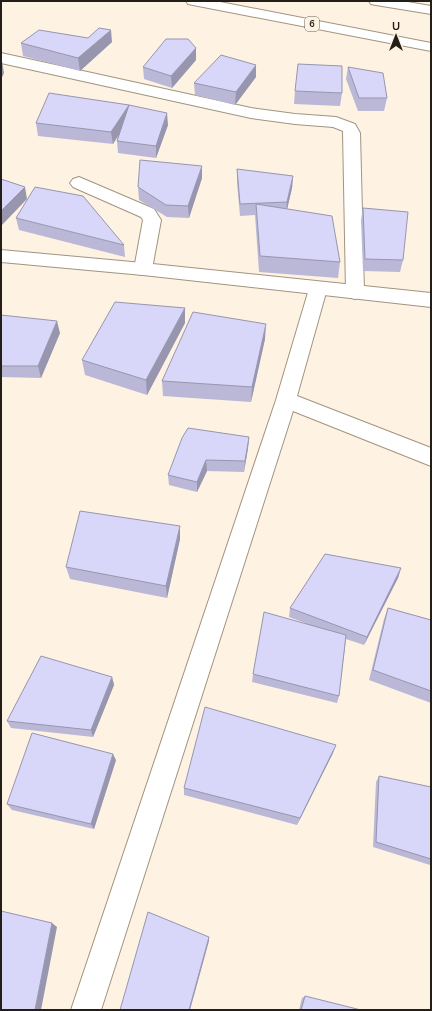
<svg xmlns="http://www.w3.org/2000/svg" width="432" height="1011" font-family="'Nunito Sans',sans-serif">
	<rect width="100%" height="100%" fill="#fef2e2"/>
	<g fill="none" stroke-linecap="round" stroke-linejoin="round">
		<g stroke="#a19481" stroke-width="2">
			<path id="minor" d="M1 53 251 108 295 114 336 117 355 124 360 133 364 292 362 297 355 299 348 297 346 292 343 131 333 127 295 124 251 118 1 63Z
				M79 177 154 209 161 220 152 269 149 274 143 275 137 274 134 269 143 220 141 217 73 187 70 183 73 179Z
				M318 282 325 284 327 289 297 396 431 448V466L293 411 101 1010H71L276 400 309 289 311 284Z"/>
		</g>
		<g stroke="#a19481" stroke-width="2">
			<path id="tertiary" d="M1 250 143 263 431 293V307L143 275 1 262Z"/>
		</g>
		<g stroke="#a19481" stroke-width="2">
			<path id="motorway" d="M186 1H215L431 43V51L193 5 188 4Z
				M369 1H402L431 6V14L376 5 371 4Z"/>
		</g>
		<use href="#minor" fill="#fff" fill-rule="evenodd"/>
		<use href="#tertiary" fill="#fff" fill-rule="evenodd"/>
		<use href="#motorway" fill="#fff" fill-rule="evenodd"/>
	</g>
	<path fill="#bab8d6" d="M112 42 80 71 23 56 21 43Z
		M196 48V60L172 88 144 79 143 67Z
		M348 67 387 98 384 111H358L346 79Z
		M256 77 235 105 195 95 194 83Z
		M295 91 342 93 340 106 294 104Z
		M36 123 168 125 156 158 118 153 117 141 118 135 113 144 38 136Z
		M237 169 293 176 292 188 287 209 340 262 338 278 259 272 255 215 240 216 237 182Z
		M202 178 189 218 167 217 139 200 138 187Z
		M363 208 403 260 400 272 363 271 361 220Z
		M16 218 124 245 125 257 19 230Z
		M185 308V323L147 395 85 375 82 360Z
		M1 315 60 333 41 378 1 377Z
		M265 339 251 402 163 396 162 381Z
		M249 437 248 448 244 472 207 471 197 492 169 485 168 475Z
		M180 539 167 598 70 579 66 567Z
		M401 568 398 578 364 645 346 639 339 696 337 703 252 682 253 674 305 623 289 617 290 608Z
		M388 608 431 620V703L369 680 384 619Z
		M112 677 114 685 93 737 11 728 7 721Z
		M333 753 297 825 184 795V788Z
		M116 760 94 829 12 810 7 804Z
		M379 776 431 787V864L430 865 373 847 376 782Z
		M305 996 361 1010H299L302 998Z"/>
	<path fill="#9796ae" d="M111 30 112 42 80 71 78 58Z
		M196 48V60L172 88 171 76Z
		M2 61 4 73 1 80V62Z
		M256 65V77L235 105 236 92Z
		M129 105 130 117 113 144 111 132Z
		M167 113 168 125 156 158V146Z
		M202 166V178L189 218 188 206Z
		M293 176 292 188 286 214 287 202Z
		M25 187 27 199 1 226V211Z
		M185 308V323L147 395 146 380Z
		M57 321 60 333 41 378 38 366Z
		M266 324 265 339 251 402 252 387Z
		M249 437 248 448 244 472 245 461Z
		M206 460 207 471 197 492V482Z
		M180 526V539L167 598 166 586Z
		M401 568 398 578 364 645 367 637Z
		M112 677 114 685 93 737 91 730Z
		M336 745 333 753 297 825 300 818Z
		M113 754 116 760 94 829 91 824Z
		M52 923 57 927 41 1010H35Z
		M209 937V941L190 1010H189Z"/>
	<path fill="#d8d6f9" stroke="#9796ae" d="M99 28 111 30 78 58 21 43 39 30 88 38Z
		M166 39H188L196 48 171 76 143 67Z
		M221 55 256 65 236 92 194 83Z
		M298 64 342 66V93L295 91Z
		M348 67 383 73 387 98H359Z
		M49 93 129 105 111 132 36 123Z
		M129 105 167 113 156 146 117 141Z
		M140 160 202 166 188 206 166 205 138 187Z
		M237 169 293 176 287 202 240 204Z
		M1 179 25 187 1 211Z
		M35 187 83 196 124 245 16 218Z
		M256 204 332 216 340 262 260 256Z
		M363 208 408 212 403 260 365 259Z
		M115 302 185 308 146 380 82 360Z
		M193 312 266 324 252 387 162 381Z
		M1 315 57 321 38 366H1Z
		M188 428 249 437 245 461 206 460 197 482 168 475 182 438Z
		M80 511 180 526 166 586 66 567Z
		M325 554 401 568 367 637 290 608Z
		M388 608 431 620V691L373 670Z
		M264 612 346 635 339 696 253 674Z
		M41 656 112 677 91 730 7 721Z
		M205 707 336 745 300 818 184 788Z
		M32 733 113 754 91 824 7 804Z
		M379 776 431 787V859L376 842Z
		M1 911 52 923 35 1010H1Z
		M148 912 209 937 189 1010H120Z
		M305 996 361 1010H301Z"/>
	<g text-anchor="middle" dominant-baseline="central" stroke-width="4" stroke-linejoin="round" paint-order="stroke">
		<rect fill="#fef2e2" stroke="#655e54" stroke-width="1" x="305" y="17" width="14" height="14" rx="3"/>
		<g font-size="9" font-weight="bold" fill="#231e17">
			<text x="312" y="24">6</text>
		</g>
	</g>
	<rect width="432" height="1011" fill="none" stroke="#231e17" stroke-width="4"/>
	<g transform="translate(396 36)" stroke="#fef2e2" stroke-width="3" paint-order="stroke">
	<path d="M0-3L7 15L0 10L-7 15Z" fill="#231e17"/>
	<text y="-6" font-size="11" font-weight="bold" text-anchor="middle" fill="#231e17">U</text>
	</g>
</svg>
